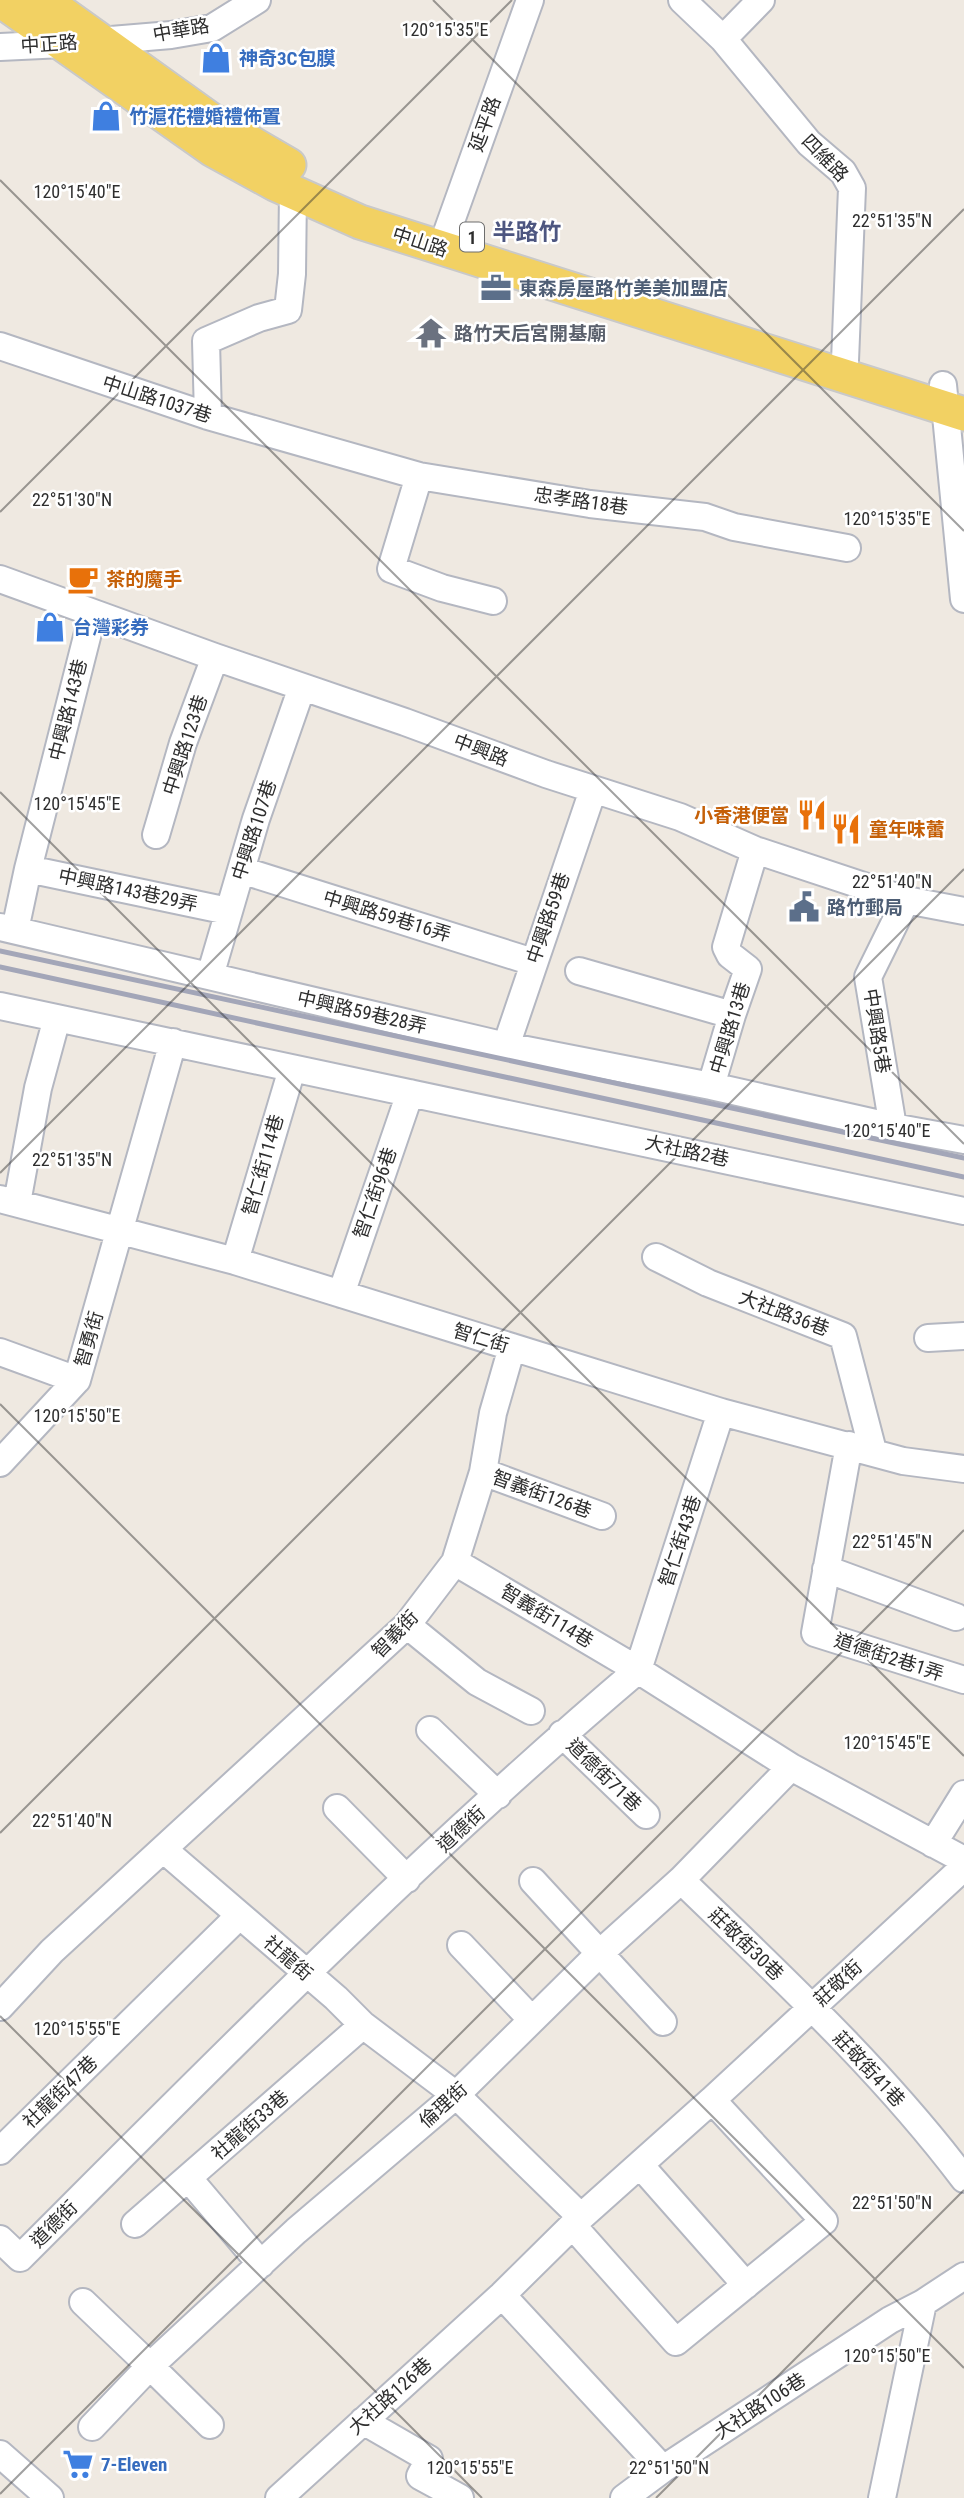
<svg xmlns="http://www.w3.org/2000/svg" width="964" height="2498" font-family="'Roboto Condensed','Noto Sans TC',sans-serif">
	<rect width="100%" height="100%" fill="#efe9e1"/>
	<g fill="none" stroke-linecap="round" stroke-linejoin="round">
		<g stroke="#b4b7c1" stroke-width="30">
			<path id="minor" d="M682 0 723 39 809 143 843 172 852 188 845 361
				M723 39 761 0
				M0 47 63 44 171 35 212 28 257 0
				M441 249 530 0
				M0 346 208 416 419 476 590 504 705 517 734 527 847 548
				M943 385 964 599
				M208 416 206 341 259 318 288 310 292 274 293 192
				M419 476 391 569 442 588 493 601
				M0 579 215 657 405 722 546 774 680 817 755 850 906 900 964 911
				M156 835 183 743 215 657
				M755 850 726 947 730 955 748 969 732 1015 711 1086 893 1127 964 1140
				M28 869 228 911
				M241 870 533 962
				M0 927 506 1046 711 1086
				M15 930 28 869 93 613
				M579 971 732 1015
				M210 976 256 819 302 687
				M0 1006 964 1211
				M506 1046 593 790
				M893 1127 868 977 906 900
				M0 1199 235 1261 721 1412 903 1461 964 1469
				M17 1203 38 1088 57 1018
				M656 1257 708 1283 843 1336 873 1451
				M235 1261 292 1069
				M341 1294 410 1093
				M928 1338 964 1336
				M0 1352 77 1380
				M849 1445 815 1633 964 1680
				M0 1463 77 1380 173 1042
				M483 1472 602 1516
				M455 1562 638 1670 721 1412
				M826 1569 956 1617
				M407 1625 477 1682 531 1711
				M430 1730 498 1795
				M562 1734 646 1815
				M337 1808 407 1879
				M933 1844 964 1794
				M163 1849 407 1625 455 1562 483 1472 493 1413 512 1347
				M681 1880C779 1975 881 2069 964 2179
				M533 1881 663 2022
				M461 1945 532 2020
				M0 2007 52 1951 163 1849 336 1998 363 2025 456 2095 581 2217
				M712 2100 964 1867
				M0 2151 239 1916
				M640 2165 746 2285
				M189 2179 261 2264
				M135 2224 363 2025
				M0 2239 20 2258C221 2057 421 1854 638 1670L791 1767 964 1860
				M502 2295 663 2469
				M83 2302 150 2366 296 2231 456 2095 600 1953 681 1880 791 1767
				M363 2421 429 2459 420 2476 460 2498
				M92 2427 150 2366 210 2425
				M0 2454 50 2498
				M279 2498 502 2295 581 2217 712 2100 824 2221 676 2342 573 2226
				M624 2498 663 2469 890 2320 923 2303 964 2276
				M882 2498 923 2303"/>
		</g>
		<g stroke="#c9c9c9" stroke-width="37">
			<path id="major" d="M0 0 213 150 275 184 360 222 964 414
				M44 0 210 119 289 165"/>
		</g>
		<use href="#minor" stroke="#fff" stroke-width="26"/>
		<use href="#major" stroke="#f2d163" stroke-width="33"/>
		<path stroke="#a3a6b8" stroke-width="5" d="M0 951 964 1158
			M0 967 964 1177"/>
	</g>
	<path fill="none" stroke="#2e2e2e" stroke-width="2" stroke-opacity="0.45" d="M433 0 964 531M0 180 964 1144M0 512 512 0M0 792 964 1756M0 1173 964 209M0 1404 964 2368M0 1833 964 869M0 2016 482 2498M0 2494 964 1530M656 2498 964 2190"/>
	<defs>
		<g id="shop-bare" transform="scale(2.415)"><path d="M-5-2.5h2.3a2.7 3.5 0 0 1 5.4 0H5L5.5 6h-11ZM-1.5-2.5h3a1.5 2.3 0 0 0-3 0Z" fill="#3f7fe0" stroke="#fff" stroke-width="2.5" paint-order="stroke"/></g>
		<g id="office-bare" transform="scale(2.415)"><path d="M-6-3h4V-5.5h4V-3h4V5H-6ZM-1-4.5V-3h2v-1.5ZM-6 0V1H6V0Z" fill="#5c6f8a" stroke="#fff" stroke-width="2.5" paint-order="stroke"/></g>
		<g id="temple-bare" transform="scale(2.415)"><path d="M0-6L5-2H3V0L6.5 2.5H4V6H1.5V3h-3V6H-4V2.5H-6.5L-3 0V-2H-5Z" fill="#6b7280" stroke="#fff" stroke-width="2.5" paint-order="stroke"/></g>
		<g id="cafe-bare" transform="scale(2.415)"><path d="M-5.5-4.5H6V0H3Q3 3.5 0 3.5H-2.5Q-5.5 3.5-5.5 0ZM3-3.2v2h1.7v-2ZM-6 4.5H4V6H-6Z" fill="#e8710a" stroke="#fff" stroke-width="2.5" paint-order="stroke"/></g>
		<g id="restaurant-bare" transform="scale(2.415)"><path d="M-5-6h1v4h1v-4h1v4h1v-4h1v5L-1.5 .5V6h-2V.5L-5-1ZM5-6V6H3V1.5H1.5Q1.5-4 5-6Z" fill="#e8710a" stroke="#fff" stroke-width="2.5" paint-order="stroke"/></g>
		<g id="civic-bare" transform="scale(2.415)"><path d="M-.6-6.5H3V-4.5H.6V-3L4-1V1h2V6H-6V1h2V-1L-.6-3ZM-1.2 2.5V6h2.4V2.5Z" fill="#5c6f8a" stroke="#fff" stroke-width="2.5" paint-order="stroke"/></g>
		<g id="supermarket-bare" transform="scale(2.415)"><path d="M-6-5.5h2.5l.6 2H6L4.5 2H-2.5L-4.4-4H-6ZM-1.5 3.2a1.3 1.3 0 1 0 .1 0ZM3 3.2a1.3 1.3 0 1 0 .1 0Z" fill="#3f7fe0" stroke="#fff" stroke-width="2.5" paint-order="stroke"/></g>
	</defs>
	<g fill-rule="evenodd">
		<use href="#shop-bare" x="216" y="58"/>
		<use href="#shop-bare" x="106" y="116"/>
		<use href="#office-bare" x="496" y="288"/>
		<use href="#temple-bare" x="431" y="333"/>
		<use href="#cafe-bare" x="83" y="579"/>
		<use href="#shop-bare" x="50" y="627"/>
		<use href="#restaurant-bare" x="812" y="815"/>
		<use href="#restaurant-bare" x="846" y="829"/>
		<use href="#civic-bare" x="804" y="907"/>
		<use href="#supermarket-bare" x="78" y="2464"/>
	</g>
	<g text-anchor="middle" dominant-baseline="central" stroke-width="5" stroke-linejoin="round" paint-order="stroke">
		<rect fill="#fff" stroke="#6d6d6d" stroke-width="2" x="460" y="222.5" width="24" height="29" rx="5"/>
		<g font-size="18" font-weight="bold" fill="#2e2e2e">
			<text x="472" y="237">1</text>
		</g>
		<g font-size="19" fill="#2e2e2e" stroke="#fff">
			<text transform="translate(181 30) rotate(-10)">中華路</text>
			<text transform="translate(49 44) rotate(-4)">中正路</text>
			<text transform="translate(485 124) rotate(-70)">延平路</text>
			<text transform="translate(825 158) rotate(46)">四維路</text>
			<text transform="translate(420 242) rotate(18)">中山路</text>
			<text transform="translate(157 399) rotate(18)">中山路1037巷</text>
			<text transform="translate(581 501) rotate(8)">忠孝路18巷</text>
			<text transform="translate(68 710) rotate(-76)">中興路143巷</text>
			<text transform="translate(185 745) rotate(-72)">中興路123巷</text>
			<text transform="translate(481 750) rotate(21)">中興路</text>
			<text transform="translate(254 830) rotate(-72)">中興路107巷</text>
			<text transform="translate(128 890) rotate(12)">中興路143巷29弄</text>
			<text transform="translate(387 916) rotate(17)">中興路59巷16弄</text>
			<text transform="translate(548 918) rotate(-71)">中興路59巷</text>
			<text transform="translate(362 1012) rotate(13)">中興路59巷28弄</text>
			<text transform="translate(730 1028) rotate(-73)">中興路13巷</text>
			<text transform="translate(877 1031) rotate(81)">中興路5巷</text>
			<text transform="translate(687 1151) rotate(12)">大社路2巷</text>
			<text transform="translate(263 1165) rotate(-74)">智仁街114巷</text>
			<text transform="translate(375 1193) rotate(-71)">智仁街96巷</text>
			<text transform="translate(784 1313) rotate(21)">大社路36巷</text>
			<text transform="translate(481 1338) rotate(17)">智仁街</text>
			<text transform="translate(89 1339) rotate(-74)">智勇街</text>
			<text transform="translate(542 1494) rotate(20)">智義街126巷</text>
			<text transform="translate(680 1541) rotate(-72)">智仁街43巷</text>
			<text transform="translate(547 1616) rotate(31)">智義街114巷</text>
			<text transform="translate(395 1634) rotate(-46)">智義街</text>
			<text transform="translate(889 1657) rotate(18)">道德街2巷1弄</text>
			<text transform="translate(604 1775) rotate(44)">道德街71巷</text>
			<text transform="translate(461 1829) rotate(-43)">道德街</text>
			<text transform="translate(746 1944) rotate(44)">莊敬街30巷</text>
			<text transform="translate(288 1958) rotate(41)">社龍街</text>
			<text transform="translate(838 1983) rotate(-43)">莊敬街</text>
			<text transform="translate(869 2069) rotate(47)">莊敬街41巷</text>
			<text transform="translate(60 2092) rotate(-44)">社龍街47巷</text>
			<text transform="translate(443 2105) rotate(-42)">倫理街</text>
			<text transform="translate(250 2125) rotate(-41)">社龍街33巷</text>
			<text transform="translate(54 2224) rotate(-45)">道德街</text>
			<text transform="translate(390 2396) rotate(-42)">大社路126巷</text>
			<text transform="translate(760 2406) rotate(-33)">大社路106巷</text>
		</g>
		<g font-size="19" font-weight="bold" fill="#366cbe" stroke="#fff" text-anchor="start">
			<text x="239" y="58">神奇3C包膜</text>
			<text x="129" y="116">竹滬花禮婚禮佈置</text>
			<text x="73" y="627">台灣彩券</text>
			<text x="101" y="2464">7-Eleven</text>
		</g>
		<g font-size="19" font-weight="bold" fill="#4e5e75" stroke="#fff" text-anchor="start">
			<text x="519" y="288">東森房屋路竹美美加盟店</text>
			<text x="827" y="907">路竹郵局</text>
		</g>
		<g font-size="19" font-weight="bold" fill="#5b616d" stroke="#fff" text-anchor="start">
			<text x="454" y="333">路竹天后宮開基廟</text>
		</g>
		<g font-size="19" font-weight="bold" fill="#c56008" stroke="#fff" text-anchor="start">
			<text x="106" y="579">茶的魔手</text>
			<text x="789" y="815" text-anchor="end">小香港便當</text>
			<text x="869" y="829">童年味蕾</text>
		</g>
		<g font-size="23" font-weight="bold" fill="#4d5680" stroke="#fff">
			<text x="527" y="232">半路竹</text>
		</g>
	</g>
	<g font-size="18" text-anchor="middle" fill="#2e2e2e" stroke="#fff" stroke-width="5" stroke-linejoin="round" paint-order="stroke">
		<text x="445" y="36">120°15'35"E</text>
		<text x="77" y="198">120°15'40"E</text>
		<text x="892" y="227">22°51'35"N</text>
		<text x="72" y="506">22°51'30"N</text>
		<text x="887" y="525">120°15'35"E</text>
		<text x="77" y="810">120°15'45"E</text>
		<text x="892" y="888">22°51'40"N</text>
		<text x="887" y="1137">120°15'40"E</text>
		<text x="72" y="1166">22°51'35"N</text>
		<text x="77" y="1422">120°15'50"E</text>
		<text x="892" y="1548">22°51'45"N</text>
		<text x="887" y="1749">120°15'45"E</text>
		<text x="72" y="1827">22°51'40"N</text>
		<text x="77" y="2035">120°15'55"E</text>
		<text x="892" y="2209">22°51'50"N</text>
		<text x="887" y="2362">120°15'50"E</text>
		<text x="470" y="2474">120°15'55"E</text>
		<text x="669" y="2474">22°51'50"N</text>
	</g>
</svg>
